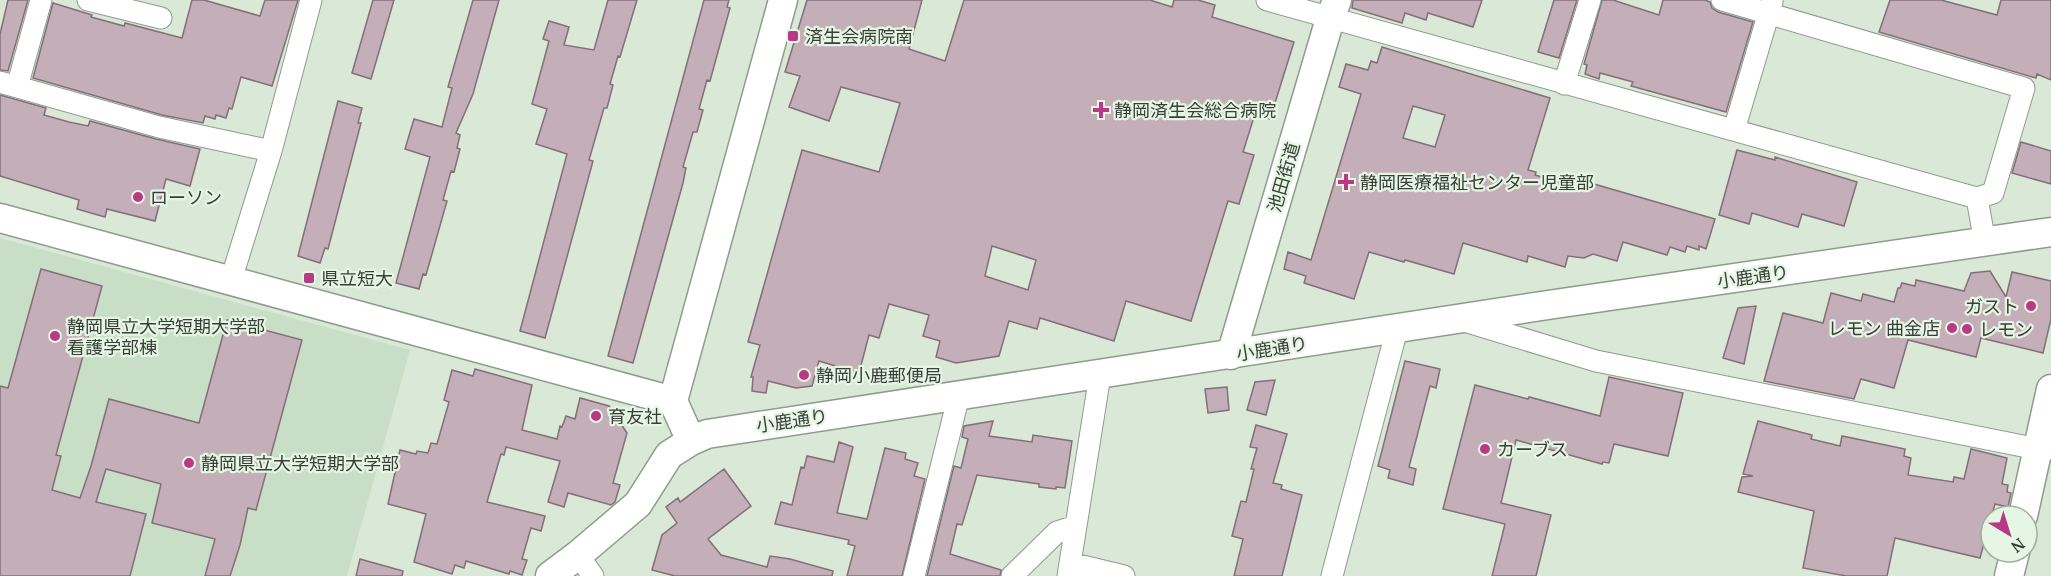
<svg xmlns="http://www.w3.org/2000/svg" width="2051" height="576" font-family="'PT Serif','Noto Sans JP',serif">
	<rect width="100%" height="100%" fill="#d9e8d7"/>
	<path fill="#c9dec7" d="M0 238 410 350 347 576H0Z"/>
	<path fill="#c4aeb8" stroke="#846f79" stroke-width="1.5" fill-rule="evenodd" d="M8 0H28L8 71 0 70V34Z
		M192 0H204L260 16 265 0H298L272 86 241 77 232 109 229 108 226 118 216 115 215 119 205 116 203 123 162 115 33 78 53 3 92 15 91 17 124 26 125 23 182 38Z
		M373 0H394L371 79 352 73Z
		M473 0H499L473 94 456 133 460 135 457 148 460 149 454 172 451 171 443 200 447 201 426 275 423 274 419 289 396 283 430 157 405 149 414 119 442 127 452 88 448 87Z
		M608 0H637L620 57 618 56 610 84 613 85 607 108H604L589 160 593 161 545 338 520 331 567 154 536 144 547 109 532 104 549 41 543 39 549 21 569 27 564 45 594 50Z
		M704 0H729L727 7 730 8 710 81 707 80 699 109 703 110 697 132H693L683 167 686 168 683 183 633 363 608 356Z
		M807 0H922L909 49 945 61 964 0H1150L1172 7 1174 0H1198L1215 5 1212 17 1294 42 1270 119 1255 114 1243 152 1254 155 1239 204 1228 201 1191 321 1126 301 1114 341 1040 318 1037 329 1009 321 999 356 956 363 936 357 940 341 923 336 929 315 889 304 879 338 869 335 859 373 819 361 812 386 796 388 768 381 766 393 752 391 753 377H751L760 345 748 342 802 150 879 172 900 103 841 87 829 121 789 107 800 76 785 72ZM992 246 1036 260 1028 290 985 276Z
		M1353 0H1482L1473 27 1428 13 1426 20 1405 13 1402 23 1352 8Z
		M1554 0H1577L1559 58 1538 52Z
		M1602 0H1613L1659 15 1663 0H1705L1710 2 1712 8 1718 12 1753 22 1726 112 1631 86 1633 82 1600 73 1599 79 1585 74 1587 65 1584 64Z
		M1890 0H1941L1997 15 2001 0H2051V80L2037 74 2036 78 1879 32Z
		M1382 47 1550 98 1528 170 1536 172 1535 175 1584 190 1587 182 1715 219 1706 249 1699 246V250L1687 246 1685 252 1670 247 1667 255 1623 242 1617 261 1593 254 1584 258 1568 256 1565 267 1528 256 1527 262 1463 243 1454 274 1405 260 1404 262 1369 252 1354 299 1304 283 1306 276 1284 269 1288 252 1311 260 1361 94 1339 87 1346 64 1368 70 1371 61 1377 63ZM1413 106 1445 115 1435 147 1403 138Z
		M0 95 46 108 44 115 69 122 88 126 90 121 156 139 200 149 190 186 166 179 155 221 107 209 105 217 77 209 79 200 0 176Z
		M338 101 362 108 358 123H361L328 249 325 248 320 263 298 256Z
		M2021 142 2051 151V184L2012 173Z
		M1737 150 1775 160V157L1857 182 1844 226 1802 214 1798 227 1752 213 1749 224 1719 215Z
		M41 269 102 286 56 455 61 456 52 490 80 498 91 466 109 399 199 423 227 320 302 340 256 510 248 508 240 545 230 576H205L215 539 152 523 161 484 106 469 96 502 146 514 130 576H0V386L8 388Z
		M1990 271 2006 297 2012 272 2051 281V319L2043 353 1981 338 1976 357 1908 340 1894 388 1861 379 1854 399 1764 381 1783 313 1823 323 1831 293 1861 301 1863 294 1894 302 1898 288H1900L1902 283 1915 286 1916 280 1964 291 1971 273Z
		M1756 306 1744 364 1723 358 1738 308Z
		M1405 361 1440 369 1436 388 1430 386 1409 467 1416 469 1413 485 1388 478 1390 470 1378 466Z
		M475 369 532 385 522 430 557 439 560 426 562 427 566 416 575 419 580 398 609 406 627 433 613 483 620 485 615 502 611 505 568 493 564 507 548 502 560 461 506 447 504 455 501 454 487 502 545 516 541 531 531 528 522 559 527 560 522 575 510 571 509 574 466 561 464 568 455 565 452 574 414 562 426 514 388 504 400 450 416 454 417 451 428 453 431 443 437 444 449 402 444 400 452 370 473 376Z
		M1609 377 1683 393 1668 456 1614 444 1609 463 1603 462 1602 464 1516 440 1501 503 1551 515 1536 576H1492L1505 524 1443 509 1475 385 1528 399 1529 397 1600 416Z
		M1275 380 1266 415 1247 410 1255 382Z
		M1227 387 1229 410 1208 413 1205 389Z
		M993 421 989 436 1032 442 1033 435 1072 441 1065 488 1056 487V489L1039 487V484L977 475 962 525 957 524 950 554 1001 570 1000 576H927L954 466 961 468 968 439 962 437 964 426Z
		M1758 421 1812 435 1811 439 1840 446 1842 436 1905 449 1904 456 1911 458 1908 475 1953 482 1954 477 1964 479 1971 449 2007 458 2002 484 2008 485 2007 492 2011 493 2008 507 1995 504 1980 558 1895 538 1887 576H1846L1803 568 1814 511 1738 492 1742 477 1753 476 1743 474Z
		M1256 425 1287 434 1273 483 1282 485 1281 489 1302 495 1282 576H1234L1243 539 1232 536 1241 501 1246 502 1254 469H1251L1257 448 1250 447Z
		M839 442 853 447 837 513 867 519 885 448 906 453 905 459 918 463 914 476 925 479 902 576H847L855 546 848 544 849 540 775 524 781 502 792 505 801 467 804 468 807 456 834 462Z
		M724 469 751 506 708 539 721 555 767 567 770 556 790 559 833 571 832 576H675L652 570 662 535 677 523 666 507 678 498 680 502Z
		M360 559 403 571 402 576H356Z"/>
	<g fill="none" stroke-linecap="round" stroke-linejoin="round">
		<g stroke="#8d9c8b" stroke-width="23">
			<path id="street" d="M88 0 161 18
				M1267 0 1977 198 1985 243
				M1722 0 2024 88 1993 193 1977 198
				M0 82 159 127 271 151
				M1564 84 1590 0
				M17 87 41 0
				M1734 130 1772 2
				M231 280 271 151 311 0
				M1461 320 1596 361 2038 449H2051
				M578 555 593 576
				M1070 563 1124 576
				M914 576 959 395
				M1012 576 1057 532 1076 526
				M1068 576 1100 375
				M1332 576 1397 329"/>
		</g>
		<g stroke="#8d9c8b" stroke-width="31">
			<path id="secondary" d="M0 218 673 401
				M1231 355 1330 19 1337 0
				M691 441 673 401 783 0
				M2023 516 2051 389
				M550 576 578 555 638 504 669 455 691 441 707 434 1548 305 2051 232
				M2009 576 2015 552"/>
		</g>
		<use href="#street" stroke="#fff" stroke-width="21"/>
		<use href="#secondary" stroke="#fff" stroke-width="28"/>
	</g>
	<g fill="#b93985" stroke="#e6f6e4" stroke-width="2">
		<rect x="787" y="30" width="12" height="12" rx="3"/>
		<path d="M1098 101h6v6h6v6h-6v6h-6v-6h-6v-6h6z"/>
		<path d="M1343 173h6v6h6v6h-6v6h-6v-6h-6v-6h6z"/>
		<circle cx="138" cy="197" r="6"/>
		<rect x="303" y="272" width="12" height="12" rx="3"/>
		<circle cx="2031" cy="306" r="6"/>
		<circle cx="1952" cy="328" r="6"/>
		<circle cx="1967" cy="329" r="6"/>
		<circle cx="55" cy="336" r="6"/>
		<circle cx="804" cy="375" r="6"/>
		<circle cx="596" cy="416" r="6"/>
		<circle cx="1485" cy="449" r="6"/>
		<circle cx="189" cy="463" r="6"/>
	</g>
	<g text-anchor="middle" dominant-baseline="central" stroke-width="4.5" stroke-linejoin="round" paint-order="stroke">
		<g font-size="18" fill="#393f38" stroke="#e6f6e4" text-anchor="start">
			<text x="805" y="36">済生会病院南</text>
			<text x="1114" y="110">静岡済生会総合病院</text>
			<text x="1360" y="182">静岡医療福祉センター児童部</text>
			<text x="150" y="197">ローソン</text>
			<text x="321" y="278">県立短大</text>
			<text x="2019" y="306" text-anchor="end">ガスト</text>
			<text x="67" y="326">静岡県立大学短期大学部<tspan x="67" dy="21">看護学部棟</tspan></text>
			<text x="1940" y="328" text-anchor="end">レモン 曲金店</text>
			<text x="1979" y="329">レモン</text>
			<text x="816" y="375">静岡小鹿郵便局</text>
			<text x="608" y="416">育友社</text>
			<text x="1497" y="449">カーブス</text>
			<text x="201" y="463">静岡県立大学短期大学部</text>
		</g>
		<g font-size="18" fill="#393f38" stroke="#e6f6e4">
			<text transform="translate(1283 177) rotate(-74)">池田街道</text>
			<text transform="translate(1753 276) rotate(-8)">小鹿通り</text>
			<text transform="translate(1272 348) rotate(-9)">小鹿通り</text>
			<text transform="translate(792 420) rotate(-8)">小鹿通り</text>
		</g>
	</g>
	<g transform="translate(2009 534) rotate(142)"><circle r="28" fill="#e6f6e4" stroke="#a1ad9f" stroke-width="1.5"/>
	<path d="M0-4.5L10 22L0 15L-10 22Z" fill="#b93985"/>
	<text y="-9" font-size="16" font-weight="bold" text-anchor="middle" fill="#393f38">N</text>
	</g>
</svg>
